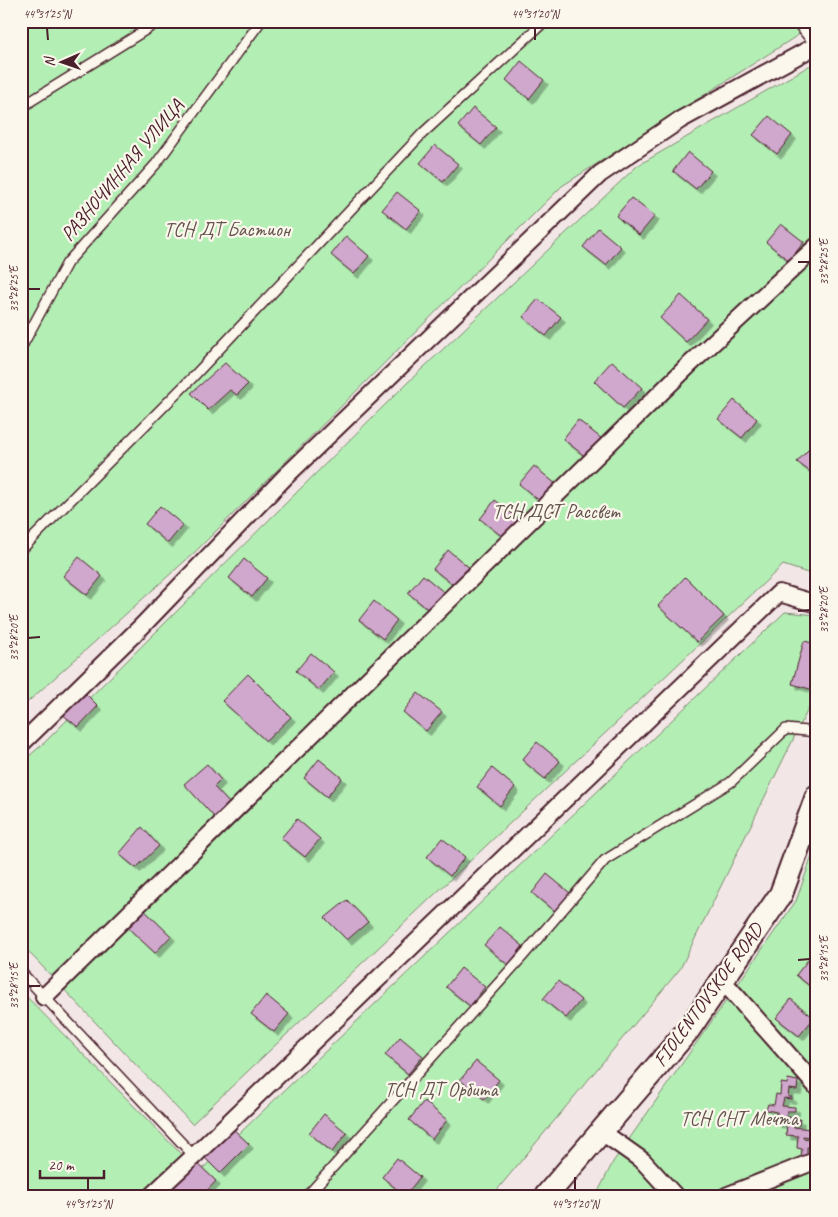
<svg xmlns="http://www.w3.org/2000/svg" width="838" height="1217" font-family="Caveat,sans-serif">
	<defs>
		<filter id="shadow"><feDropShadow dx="4.5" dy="4.5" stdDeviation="0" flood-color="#0004"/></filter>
	</defs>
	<rect width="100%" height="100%" fill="#f2e7e6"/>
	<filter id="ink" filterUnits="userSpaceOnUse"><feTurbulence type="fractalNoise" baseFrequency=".02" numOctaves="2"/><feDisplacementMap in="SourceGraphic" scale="10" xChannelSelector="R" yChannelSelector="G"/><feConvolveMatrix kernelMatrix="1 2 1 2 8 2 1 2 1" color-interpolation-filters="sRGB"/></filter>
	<g filter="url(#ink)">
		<path fill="#b3efb4" stroke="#7e8770" d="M21 21H817V23L562 186 195 552 21 708Z
			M817 64V576L783 565 192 1124 21 944V763L44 743 405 385 637 166 809 66Z
			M785 612 817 615V691L680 969 492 1196H174Z
			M817 842V1196H596L613 1162 796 901Z
			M21 991 182 1155 137 1196H21Z"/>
		<path fill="#d0a7cd" stroke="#4a1f2b" filter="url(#shadow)" d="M521 61 544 80 529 99 506 80Z
			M473 108 496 127 481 145 458 126Z
			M769 116 792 135 777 154 753 135Z
			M435 145 458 164 443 182 420 163Z
			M688 152 711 171 696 189 673 171Z
			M397 192 421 211 406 229 382 210Z
			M631 198 655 216 639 235 616 216Z
			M781 224 804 242 789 261 766 242Z
			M598 228 621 247 606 265 583 247Z
			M346 236 369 256 354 274 331 255Z
			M681 295 707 319 686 342 660 318Z
			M538 299 561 317 546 336 523 317Z
			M612 361 642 388 623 408 594 381Z
			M225 363 248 384 237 395 230 390 208 410 191 393Z
			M734 400 757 419 742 438 718 419Z
			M578 420 602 439 587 458 563 439Z
			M817 440V477L797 462Z
			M534 466 557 485 542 503 519 484Z
			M495 500 519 519 504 538 480 519Z
			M160 506 183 525 168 543 145 524Z
			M448 550 471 569 457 588 433 569Z
			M79 557 102 576 87 595 63 576Z
			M244 559 267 578 252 597 229 578Z
			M423 575 446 594 431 612 408 593Z
			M685 577 724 616 697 642 658 606Z
			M374 601 397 620 383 639 359 620Z
			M804 641 817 644V691L792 684Z
			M311 653 334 672 319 690 296 671Z
			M248 674 291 717 266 741 222 701Z
			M84 692 98 706 78 727 62 714Z
			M418 693 442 712 426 731 403 712Z
			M537 742 560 761 545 779 522 760Z
			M319 759 342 778 327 797 304 778Z
			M207 764 221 780 214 787 231 805 216 819 184 784Z
			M492 768 515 787 500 806 477 787Z
			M297 819 320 839 305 857 281 838Z
			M142 827 159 846 136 868 119 854Z
			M442 838 465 857 450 876 427 857Z
			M547 874 570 893 555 912 532 893Z
			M347 900 368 922 347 940 325 918Z
			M143 909 171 936 155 953 127 927Z
			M500 927 523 946 508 965 484 945Z
			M811 956 817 961V992L796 975Z
			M461 968 485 987 470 1006 446 987Z
			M558 981 581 1000 566 1018 543 999Z
			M266 995 289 1014 274 1032 251 1014Z
			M791 999 814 1018 799 1036 776 1018Z
			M400 1037 423 1056 408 1074 385 1055Z
			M476 1061 499 1080 484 1099 460 1080Z
			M788 1079 798 1081 797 1090 789 1089 788 1097H792L791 1099 784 1098 782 1106 795 1107V1111H787L786 1117 800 1119 799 1125H793V1127L811 1129 810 1137 803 1136V1138L816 1140 815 1148 807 1147V1152H810V1158L801 1157 802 1149 797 1148 798 1136 786 1135 787 1125 776 1123 777 1112 766 1110 768 1104 774 1105 776 1094 780 1095 781 1083 787 1084Z
			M424 1101 447 1120 432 1139 409 1120Z
			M324 1114 347 1133 332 1152 309 1133Z
			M230 1126 249 1144 220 1173 202 1155Z
			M397 1158 420 1177 405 1196 382 1177Z
			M194 1160 216 1181 202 1196H176L168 1188Z"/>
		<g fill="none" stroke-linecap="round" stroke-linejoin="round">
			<g stroke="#4a1f2b" stroke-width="12">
				<path id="lane" d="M796 21 815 45
					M21 109 31 101 160 21
					M21 348 67 263 156 164 261 21
					M21 550 193 377 423 133 545 21
					M21 972 194 1156
					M307 1196 522 957 605 860 731 782 786 729 817 732"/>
			</g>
			<g stroke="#4a1f2b" stroke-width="20">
				<path id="street" d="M21 744 142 626 285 477 600 174 680 120 817 45
					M722 980 817 1087
					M44 997 688 366 817 246
					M602 1132 643 1161 675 1196
					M151 1196 194 1156 779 593 817 604
					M726 1196 817 1160"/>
			</g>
			<g stroke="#4a1f2b" stroke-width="26">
				<path id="secondary" d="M546 1196 689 1029 781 894 817 796"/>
			</g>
			<use href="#lane" stroke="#fbf7ec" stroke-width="9"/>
			<use href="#street" stroke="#fbf7ec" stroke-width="16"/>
			<use href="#secondary" stroke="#fbf7ec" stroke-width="22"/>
		</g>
	</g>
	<path fill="none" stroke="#4a1f2b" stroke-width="2" d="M47 28 48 40M535 28V40M798 262H810M28 289H40M798 611 810 610M28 638 40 637M798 960 810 959M28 986H40M88 1177V1190M575 1177V1190"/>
	<g text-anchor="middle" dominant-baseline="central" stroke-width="4.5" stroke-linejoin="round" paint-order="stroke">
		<g font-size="20" fill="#4a1f2b" stroke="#fbf7ec">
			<text transform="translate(122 170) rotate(-50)">РАЗНОЧИННАЯ УЛИЦА</text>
			<text transform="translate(708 995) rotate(-54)">FIOLENTOVSKOE ROAD</text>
		</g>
		<g font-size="20" fill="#64534d" stroke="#fbf7ec">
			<text x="227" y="229">ТСН ДТ Бастион</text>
			<text x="556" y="511">ТСН ДСТ Рассвет</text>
			<text x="441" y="1089">ТСН ДТ Орбита</text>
			<text x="739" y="1118">ТСН СНТ Мечта</text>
		</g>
	</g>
	<rect width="838" height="1217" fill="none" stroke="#fbf7ec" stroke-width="55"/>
	<g transform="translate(62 62) rotate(268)" stroke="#fbf7ec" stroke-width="4" paint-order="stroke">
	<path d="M0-4L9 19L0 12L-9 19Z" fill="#4a1f2b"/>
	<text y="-8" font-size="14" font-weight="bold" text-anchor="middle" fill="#4a1f2b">N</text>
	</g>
	<path d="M40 1170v8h64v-8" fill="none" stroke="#4a1f2b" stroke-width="2.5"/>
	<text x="48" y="1170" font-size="15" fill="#4a1f2b" stroke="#fbf7ec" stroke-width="4" paint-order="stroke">20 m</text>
	<rect x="28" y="28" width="782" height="1162" fill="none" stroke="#4a1f2b" stroke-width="2"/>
	<g font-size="12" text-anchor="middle" fill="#4a1f2b">
		<text x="47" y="18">44°31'25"N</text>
		<text x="535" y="18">44°31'20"N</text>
		<text transform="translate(824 262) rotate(-90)" y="4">33°28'25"E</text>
		<text transform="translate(14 289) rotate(-90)" y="4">33°28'25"E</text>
		<text transform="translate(824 610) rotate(-90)" y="4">33°28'20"E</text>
		<text transform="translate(14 638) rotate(-90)" y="4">33°28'20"E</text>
		<text transform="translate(824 959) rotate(-90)" y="4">33°28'15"E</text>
		<text transform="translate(14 986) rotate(-90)" y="4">33°28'15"E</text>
		<text x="88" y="1208">44°31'25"N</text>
		<text x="575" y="1208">44°31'20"N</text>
	</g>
</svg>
